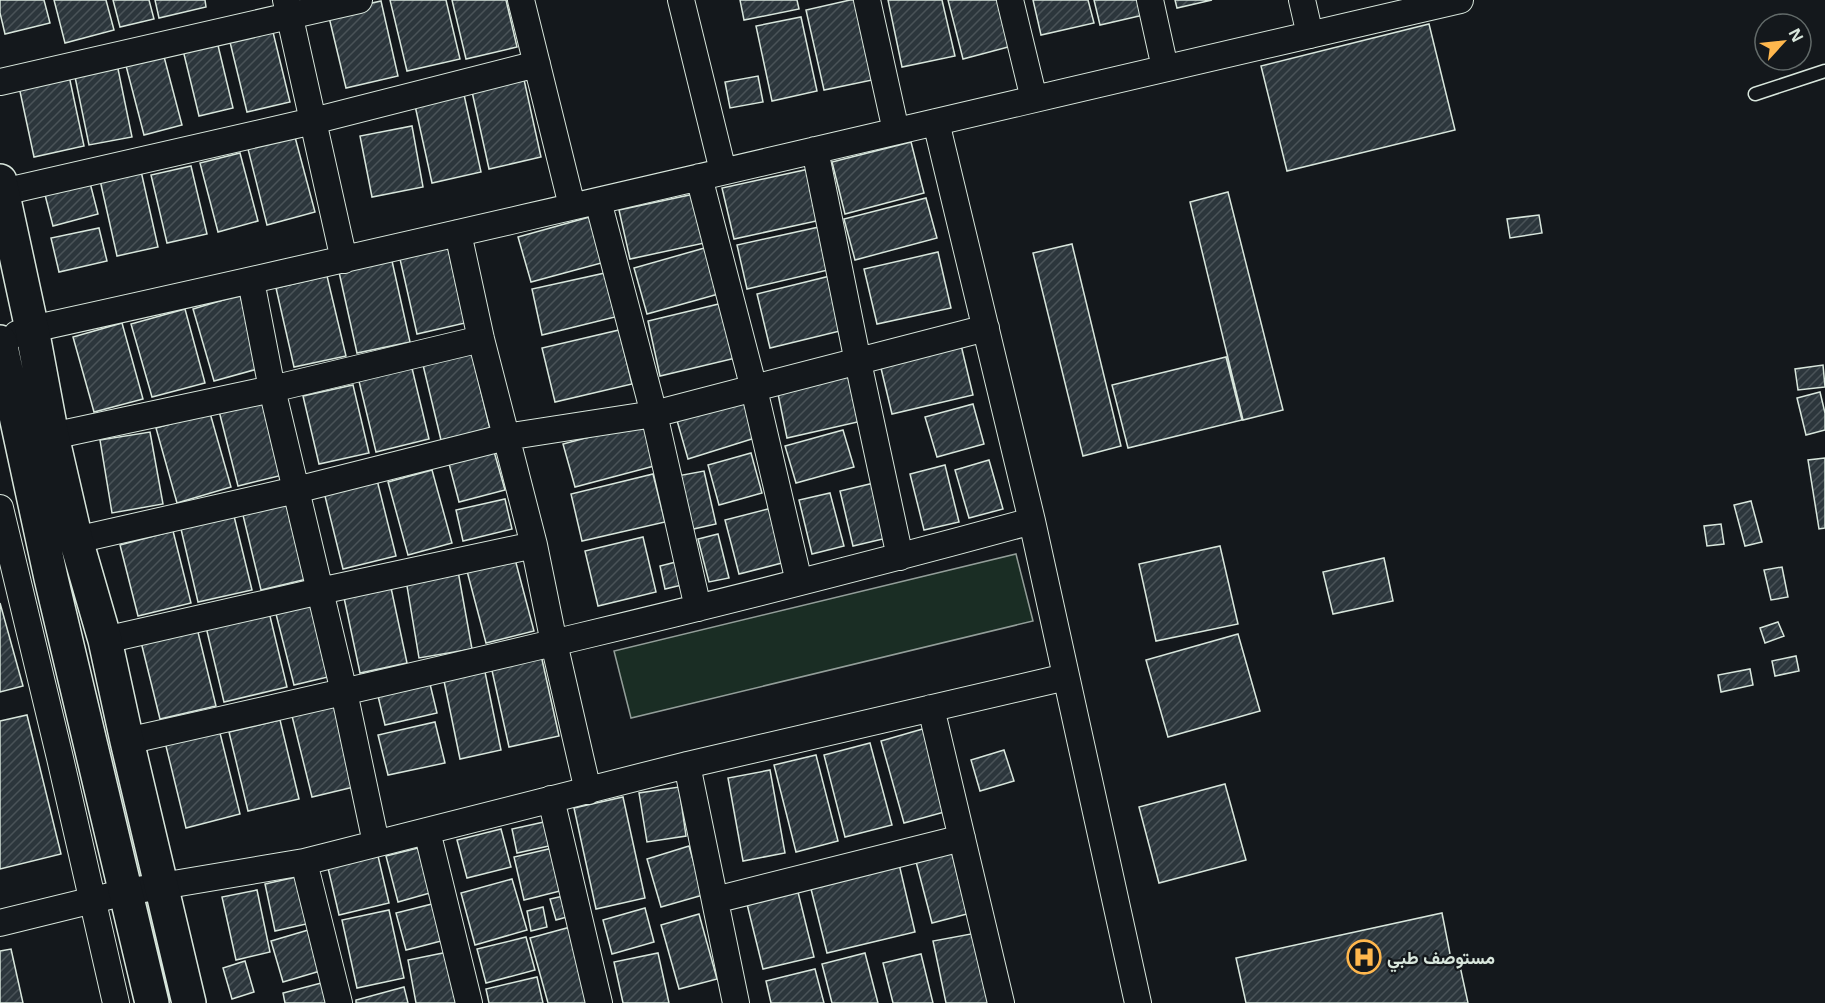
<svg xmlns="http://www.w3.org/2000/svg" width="1825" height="1003" font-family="'Open Sans',Vazirmatn,sans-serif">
	<defs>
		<pattern id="building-hatch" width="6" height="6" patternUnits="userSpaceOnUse" patternTransform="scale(1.5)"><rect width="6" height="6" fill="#2c363c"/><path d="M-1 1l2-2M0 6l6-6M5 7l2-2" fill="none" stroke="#4a5358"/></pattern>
	</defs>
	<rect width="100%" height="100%" fill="#14181c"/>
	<path fill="#1a2d24" stroke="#939e99" stroke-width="1.5" d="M1016 554 1033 621 631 718 614 651Z"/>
	<path fill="url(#building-hatch)" stroke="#d8e6dc" stroke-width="1.5" d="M0 0H44L50 23 5 34 0 13Z
		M54 0H106L114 30 65 43Z
		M113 0H149L154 19 120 27Z
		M155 0H205L206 7 159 18Z
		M390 0H446L460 59 407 71Z
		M452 0H506L517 47 466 59Z
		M740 0H797L799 9 744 20Z
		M850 0H859L877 79 824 90 806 10Z
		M888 0H942L955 56 902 67Z
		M948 0H1001L1012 46 963 59Z
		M1033 0H1088L1094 23 1041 35Z
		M1094 0H1145L1148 14 1100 25Z
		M1175 0H1212L1177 8Z
		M381 1 398 76 346 88 328 13Z
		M801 17 817 91 772 101 756 26Z
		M1429 24 1455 130 1287 171 1261 66Z
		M272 28 290 102 247 112 229 38Z
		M216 37 233 108 199 116 182 46Z
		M162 49 182 125 144 135 124 58Z
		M117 64 132 137 89 145 74 72Z
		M68 71 84 146 34 157 18 82Z
		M523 75 541 157 489 169 471 87Z
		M758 76 763 102 730 108 725 82Z
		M463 90 481 172 432 183 414 101Z
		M412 126 423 187 372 197 360 136Z
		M295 137 315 212 267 225 248 149Z
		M911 142 924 193 845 214 832 162Z
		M240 153 258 221 218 232 200 163Z
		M191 166 207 234 167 243 151 175Z
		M809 169 821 220 734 239 722 188Z
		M141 171 158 247 117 256 100 180Z
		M89 179 98 214 53 226 44 191Z
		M1228 192 1283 410 1243 420 1190 202Z
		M699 193 709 242 630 259 619 210Z
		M926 198 937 238 855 260 844 219Z
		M1539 215 1542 233 1510 238 1507 219Z
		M593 216 605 262 531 282 518 237Z
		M819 227 828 270 747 289 737 245Z
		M99 228 107 261 59 272 51 238Z
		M1072 244 1121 446 1083 456 1033 253Z
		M708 247 722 293 647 314 634 268Z
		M448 248 465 323 417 334 400 259Z
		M938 252 951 308 877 324 864 269Z
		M392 261 410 342 357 353 339 272Z
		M605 273 615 317 542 335 532 289Z
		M327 276 346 356 294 367 276 288Z
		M830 276 844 330 770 348 757 294Z
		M240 295 261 368 214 381 193 309Z
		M727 302 740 357 660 376 648 321Z
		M185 309 205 383 152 397 131 324Z
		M122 323 143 399 94 412 73 337Z
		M619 330 632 384 555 402 542 348Z
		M961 345 973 395 892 414 880 364Z
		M472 354 490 429 441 440 423 365Z
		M1226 357 1242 420 1128 448 1112 385Z
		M411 364 429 439 376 452 358 377Z
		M1823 365 1825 387 1798 390 1795 369Z
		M852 373 862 421 787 438 777 389Z
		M353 385 369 453 319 464 303 396Z
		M1820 392 1825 413V430L1806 435 1797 398Z
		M742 396 755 438 688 459 676 417Z
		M268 399 287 474 238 486 219 411Z
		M973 404 984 444 937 457 925 417Z
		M210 413 231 487 177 503 156 428Z
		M646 422 658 465 575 487 563 444Z
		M843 430 854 467 796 483 785 446Z
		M150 432 163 504 112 513 100 440Z
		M493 448 505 490 459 502 448 460Z
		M751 453 762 493 719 505 708 465Z
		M1825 458V528L1819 529 1808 460Z
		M989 460 1003 509 969 518 955 470Z
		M945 465 959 522 924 530 910 474Z
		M432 470 452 543 408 555 388 482Z
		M704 471 716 524 689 530 677 476Z
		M653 474 665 522 582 541 571 494Z
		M377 480 396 556 343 569 324 492Z
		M874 483 887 538 853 546 840 491Z
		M830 493 844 546 812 554 799 500Z
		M505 499 512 529 463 541 456 510Z
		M288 500 307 579 261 590 242 511Z
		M1751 501 1762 542 1745 546 1734 505Z
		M772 508 786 562 739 574 725 520Z
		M234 516 252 590 198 602 181 529Z
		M1721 524 1724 544 1707 546 1704 526Z
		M173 531 191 603 138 616 120 545Z
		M718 534 729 578 709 582 698 539Z
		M643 537 656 592 598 606 585 551Z
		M1220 546 1238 624 1156 641 1139 564Z
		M1384 558 1393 601 1333 614 1323 572Z
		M515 559 534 631 486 643 467 571Z
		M676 562 682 585 665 589 660 566Z
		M1782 567 1788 597 1771 600 1764 570Z
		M458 571 472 649 419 658 406 580Z
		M390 583 407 663 360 673 343 593Z
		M313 601 332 676 294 685 275 610Z
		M0 603 23 686 0 692Z
		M269 612 287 687 224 702 206 627Z
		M1778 622 1784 636 1765 643 1760 628Z
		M196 624 216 706 160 719 140 638Z
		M1238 634 1260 711 1168 737 1146 660Z
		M541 655 559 736 509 747 491 666Z
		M1796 656 1799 671 1775 676 1772 661Z
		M1750 669 1753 685 1721 692 1718 675Z
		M485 672 501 750 460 759 444 681Z
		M430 684 437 713 385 725 378 696Z
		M339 705 358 786 312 797 292 716Z
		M27 715 61 854 0 869V721Z
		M280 720 299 799 248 811 229 732Z
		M435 722 445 763 388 775 378 735Z
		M926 728 948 811 904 823 881 741Z
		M219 729 240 814 186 828 165 742Z
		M870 743 892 825 845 837 824 755Z
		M1004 750 1014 781 980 791 971 760Z
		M816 755 838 841 796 852 774 765Z
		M770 770 785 853 743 861 728 778Z
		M1225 784 1246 860 1159 883 1139 807Z
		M679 787 686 836 647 842 639 793Z
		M623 797 645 898 596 909 574 808Z
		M553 820 558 844 517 853 512 829Z
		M501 829 511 867 467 878 457 840Z
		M950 845 967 914 932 923 914 854Z
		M426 846 437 891 398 902 386 856Z
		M689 846 703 895 661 907 647 859Z
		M553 848 564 890 524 900 514 857Z
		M378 856 389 903 339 915 328 868Z
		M899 864 915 932 827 953 810 885Z
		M305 875 315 922 275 931 265 884Z
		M512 879 527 930 475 945 461 893Z
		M796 884 814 957 763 969 745 896Z
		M257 890 270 952 236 960 222 897Z
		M568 895 574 915 556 920 550 899Z
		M440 902 449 939 406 950 396 913Z
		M543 907 547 927 531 931 527 911Z
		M645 908 654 942 612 954 603 920Z
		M389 910 404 978 357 988 342 920Z
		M1442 913 1451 959 1458 957 1468 1003H1246L1236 958Z
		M699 914 717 979 679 989 661 925Z
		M574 926 595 1003H548L530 938Z
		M315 928 327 969 283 982 271 941Z
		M976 933 990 1003H946L933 941Z
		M526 937 535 970 486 983 477 949Z
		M11 949 23 1003H0V951Z
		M453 951 463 1003H416L408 960Z
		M658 953 669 1003H623L614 962Z
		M865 953 878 1003H832L822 964Z
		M921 954 933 1003H893L883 963Z
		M245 961 254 992 232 999 223 968Z
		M815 969 824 1003H771L766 981Z
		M537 977 543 1003H489L486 989Z
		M329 981 334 1003H285L283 993Z
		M404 987 408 1003H356V1000Z"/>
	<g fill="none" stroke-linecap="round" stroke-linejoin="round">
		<g stroke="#d8e6dc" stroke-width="15">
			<path id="lane" d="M1755 94 1825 71"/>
		</g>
		<g stroke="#d8e6dc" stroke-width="28">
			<path id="street" d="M286 0 344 260
				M521 0 572 206
				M681 0 723 171
				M867 0 896 131
				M1010 0 1034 99
				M1150 0 1165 68
				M1302 0 1310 35
				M0 82 359 0
				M936 122 1032 521 1138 1003
				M815 150 858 362 900 557
				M699 177 754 389 799 582
				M3 192 313 121 537 64
				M598 201 654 414 698 608
				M458 233 481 339 534 545 554 643 588 791
				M251 281 272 389 344 692 376 843
				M17 334 32 329C509 224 984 110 1460 0
				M52 436 272 389 481 339
				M0 508 60 758 116 1003
				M76 540 296 490 506 437 654 414 986 328
				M105 640 320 591 534 545
				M931 708 1001 1003
				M127 741C430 673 733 603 1032 521
				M687 765 736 1003
				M551 799 599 1003
				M427 831 469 1003
				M304 862 339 1003
				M715 900 962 838
				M0 923 126 892 304 862 687 765 1066 677"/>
		</g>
		<g stroke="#d8e6dc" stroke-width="36">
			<path id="primary" d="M0 181 32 329 52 436 76 540 105 640 127 741 189 1003
				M0 342 51 578 152 1003"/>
		</g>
		<use href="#lane" stroke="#14181c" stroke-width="12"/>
		<use href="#street" stroke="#14181c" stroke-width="26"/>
		<use href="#primary" stroke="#14181c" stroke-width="33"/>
	</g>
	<defs>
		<g id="hospital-ring" transform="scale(1.725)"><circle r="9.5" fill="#14181c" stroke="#ffb74d" stroke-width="1.5"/><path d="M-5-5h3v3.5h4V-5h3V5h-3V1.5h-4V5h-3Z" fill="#ffb74d"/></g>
	</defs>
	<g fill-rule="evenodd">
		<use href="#hospital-ring" x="1364" y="957"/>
	</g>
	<g text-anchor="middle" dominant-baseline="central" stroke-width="4.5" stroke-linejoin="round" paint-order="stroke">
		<g font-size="18" font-weight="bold" fill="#d8e6dc" stroke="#14181c" text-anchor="start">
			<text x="1387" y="957">مستوصف طبي</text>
		</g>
	</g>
	<g transform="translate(1783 42) rotate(63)"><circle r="28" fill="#14181c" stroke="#626a69" stroke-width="1.5"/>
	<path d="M0-4.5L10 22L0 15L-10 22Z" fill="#ffb74d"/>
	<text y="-9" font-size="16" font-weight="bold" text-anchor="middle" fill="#d8e6dc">N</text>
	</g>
</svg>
